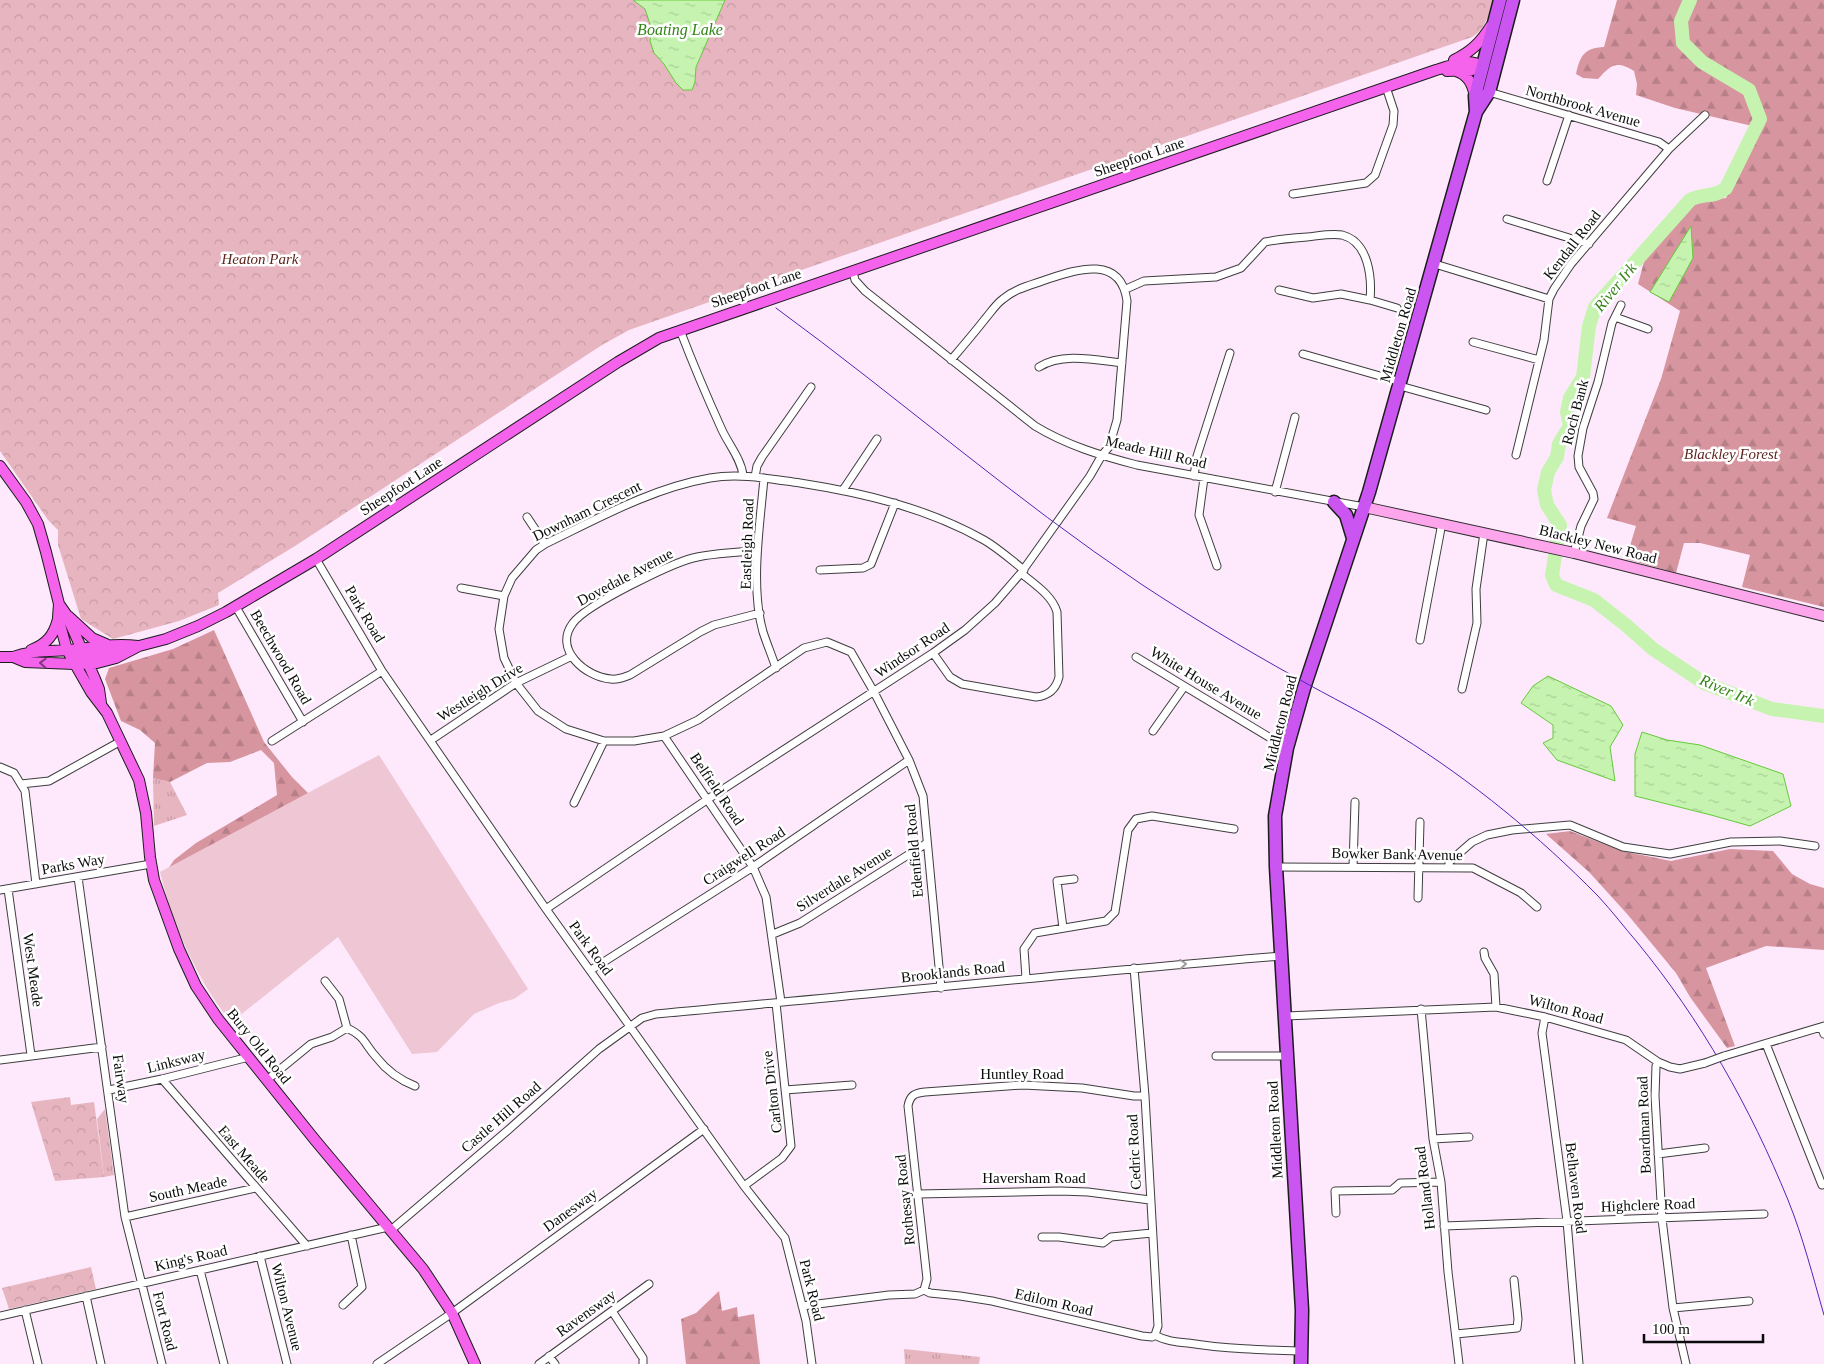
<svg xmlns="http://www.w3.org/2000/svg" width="1824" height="1364" font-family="Georgia,serif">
	<defs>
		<pattern id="grass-tufts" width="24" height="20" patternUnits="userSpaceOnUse" patternTransform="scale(1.25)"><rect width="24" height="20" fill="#e7b5c0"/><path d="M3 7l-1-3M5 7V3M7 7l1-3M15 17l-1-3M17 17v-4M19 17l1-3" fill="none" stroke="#c59aa4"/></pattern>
		<pattern id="forest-firs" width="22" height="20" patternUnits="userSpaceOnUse" patternTransform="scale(1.25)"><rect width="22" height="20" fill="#d7959f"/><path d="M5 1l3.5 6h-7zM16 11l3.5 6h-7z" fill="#b77f88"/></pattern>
		<pattern id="park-crowns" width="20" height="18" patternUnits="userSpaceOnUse" patternTransform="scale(1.25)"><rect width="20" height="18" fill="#e7b5c0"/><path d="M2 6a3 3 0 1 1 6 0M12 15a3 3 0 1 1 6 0" fill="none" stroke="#c59aa4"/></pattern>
		<pattern id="water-ripples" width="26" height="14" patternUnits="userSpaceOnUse" patternTransform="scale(1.25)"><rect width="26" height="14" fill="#c6f4b0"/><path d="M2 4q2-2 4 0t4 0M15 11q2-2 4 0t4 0" fill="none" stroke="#a9d096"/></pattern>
	</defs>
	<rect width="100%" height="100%" fill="#fee9fc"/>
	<path fill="url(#grass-tufts)" d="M153 778 170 782 187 815 154 826Z
		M105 1109 114 1175 104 1177 97 1119Z
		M904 1349 980 1357 979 1364H905Z"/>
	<path fill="url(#forest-firs)" d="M1617 0H1824V607L1742 587 1750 555 1700 543H1684L1676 573 1626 559 1636 526 1607 518 1661 379 1680 311 1638 284 1645 258 1696 201 1726 198 1761 128 1675 108 1636 95 1637 84 1634 71C1616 60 1611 65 1598 79L1583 78 1576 74C1580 56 1584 48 1604 47Z
		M214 630 264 742 292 777 315 800 166 872 174 860 196 843 277 795 274 763 261 750 230 762 207 763 170 782 153 778 155 743 140 730 121 721 105 679 109 668 173 649Z
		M1570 831 1622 851 1671 861 1730 849 1773 851 1792 874 1810 884 1824 888V950L1766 946 1706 968 1735 1046 1727 1048 1690 997 1676 973 1628 915 1589 872 1546 834Z
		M719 1291 722 1311 737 1307 738 1317 754 1314 760 1364H686L681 1319 696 1313Z"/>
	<path fill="url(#park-crowns)" d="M0 0H1493C1489 14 1485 30 1472 37L629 330 602 345 295 546 218 593 219 605 179 621 113 639 81 619 58 545V530L48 520 0 451Z
		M70 1097 71 1105 94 1102 104 1177 55 1181 31 1102Z
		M91 1267 96 1289 9 1309 2 1288Z"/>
	<path fill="#eec6d4" d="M379 755 528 989 514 999 499 1003 474 1014 437 1052 412 1054 338 937 233 1021 234 1022H231C197 980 173 925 160 872Z"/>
	<path fill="url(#water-ripples)" stroke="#64c939" d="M633 0H725L696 67 695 82 692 90H683L676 83 664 64 654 53 650 41 652 30 645 9Z
		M1691 226 1693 258 1669 302 1650 292Z
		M1548 676 1611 706 1623 725 1610 747 1615 781 1557 760 1543 743 1553 738V725L1521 703 1533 686Z
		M1642 732 1667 740 1700 745 1783 774 1791 806 1750 826 1711 815 1635 796V754Z"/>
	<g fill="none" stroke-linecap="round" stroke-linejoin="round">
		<path stroke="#c6f4b0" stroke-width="14" d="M1690 0 1681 21 1683 43 1702 62 1749 90 1760 119 1726 188C1715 198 1702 193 1690 200L1595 307 1589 326 1583 377 1570 398 1567 412 1570 426 1559 444 1557 457 1548 472 1544 490 1547 505 1560 525 1552 575 1556 585 1594 600 1627 626 1653 649 1704 683 1772 709 1824 716"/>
		<g stroke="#3e3e3e" stroke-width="9">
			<path id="street" d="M1489 92 1659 142 1669 149
				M1547 181 1569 115
				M1293 194 1366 183 1375 175 1393 125 1394 111 1386 87
				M1507 219 1589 244
				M1435 264 1549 299
				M853 272 855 280 865 291 1035 426C1066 445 1102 456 1137 465L1364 507
				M1126 289 1144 281 1216 277 1241 268 1265 242C1279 239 1293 238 1307 237 1318 236 1331 233 1342 235 1369 242 1372 278 1370 300L1341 294 1313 298 1279 290
				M1370 300 1397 308
				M1615 317 1648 329
				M680 330C693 364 707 397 722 430 729 445 741 459 743 475
				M1473 342 1539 360
				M1303 354 1401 382
				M1039 367C1062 352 1096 360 1122 363
				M1400 386 1486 410
				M1516 455 1544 340 1549 299 1554 289 1571 264 1669 149 1705 115
				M1194 476 1197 456 1230 353
				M755 477 757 466 762 457 811 387
				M764 478C760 525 750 586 763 632 767 644 772 656 776 668
				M1204 478 1199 515 1217 566
				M843 490 877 439
				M1275 492 1295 417
				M527 517 545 544
				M757 551C736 552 714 553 693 558 670 564 586 605 573 623 553 649 585 677 611 679 618 680 624 677 630 675L700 632 714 625 760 613
				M1574 553 1581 526 1594 499 1593 493 1579 467 1578 456 1583 428 1598 382 1612 323 1621 305
				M316 559 382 671 546 909 744 1186 785 1238 806 1321 812 1364
				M820 570 863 568 871 564 895 503
				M461 588 504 596
				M236 607 303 722
				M1420 640 1442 523
				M933 653 950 677 962 684 1036 697C1048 696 1056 689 1059 677L1057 612C1052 595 1034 584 1021 573
				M1136 657 1287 748
				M1462 689 1477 623 1476 589 1484 533
				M1153 731 1184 687
				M664 736 753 867 766 897 781 1002
				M431 740 516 683 572 656
				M272 741 382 671
				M0 767 14 773 25 791 36 884
				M21 784 49 781 121 741
				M574 803 604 741
				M1276 867 1473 868 1521 893 1537 907
				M1353 867 1355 802
				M1449 867V862L1472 842 1487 835 1512 830 1570 825 1623 847 1670 854 1731 842 1780 841 1815 846
				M78 877 125 1217 162 1364
				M8 889 31 1055
				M0 890 151 864
				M1418 898 1420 822
				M546 909 708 799 933 653 965 630 995 603 1021 573 1090 476 1102 455 1109 447 1117 420 1127 301C1121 255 1078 269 1048 279 1032 285 1016 288 1003 299 996 304 991 312 985 319 974 333 963 346 951 360
				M1063 928 1057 881 1074 879
				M773 934 800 923 927 843
				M1484 952 1485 958 1494 974 1496 1007
				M1134 968 1145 1096 1158 1326 1155 1335
				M591 970 753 867 909 760
				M1026 978 1024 949 1035 933 1106 921 1115 912 1128 830 1136 819 1152 816 1234 829
				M941 988 923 796 909 760 874 692 851 652 827 642 804 648 698 720 664 736 634 741H604L566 729 538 711 516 683 504 658 499 629 504 596 512 578 536 550 545 544C597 519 652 488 710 478 740 473 770 479 800 483 864 493 927 508 984 540 998 548 1011 560 1024 570
				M1421 1009 1433 1139 1441 1182 1448 1272 1459 1364
				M1286 1016 1496 1007 1545 1017 1626 1040 1658 1062 1670 1067 1680 1069 1705 1063
				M1545 1017 1542 1033 1567 1221 1579 1364
				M1821 1027 1824 1034
				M347 1028C366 1037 364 1044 377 1058 387 1071 400 1080 415 1086
				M1766 1044 1822 1185
				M1216 1056H1287
				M1724 1056 1824 1026
				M0 1060 102 1047
				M1658 1062 1656 1066 1655 1096 1662 1219 1673 1308 1686 1364
				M162 1079 307 1246
				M267 1080 311 1044 332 1037 347 1028 339 999 325 981
				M109 1090 162 1079 249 1057
				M785 1090 852 1085
				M1433 1139 1469 1137
				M1658 1154 1705 1148
				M744 1186 782 1158 791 1146 776 1003
				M918 1194 1060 1191 1088 1192 1150 1200
				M1336 1213 1335 1191 1392 1190 1400 1183 1441 1182
				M125 1217 256 1188
				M1444 1226 1764 1214
				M391 1230 507 1131 599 1049 642 1018 656 1014C864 995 1072 973 1281 956
				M1042 1237H1059L1103 1243 1111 1237 1152 1233
				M260 1256 287 1364
				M200 1270 224 1364
				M924 1290 927 1279 908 1106C910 1095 915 1093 925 1092L1023 1085 1082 1088 1134 1096H1145
				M86 1296 101 1364
				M343 1305 362 1287 351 1235
				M802 1306 889 1295 915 1294 924 1290 930 1293 960 1296 992 1301 1142 1336 1152 1337 1155 1335C1165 1341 1177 1342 1188 1343 1225 1349 1263 1350 1300 1351
				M1673 1308 1749 1301
				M25 1310 38 1364
				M612 1311 643 1358V1364
				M0 1316 388 1227
				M1456 1334 1517 1328 1518 1319 1514 1280
				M549 1356 555 1364
				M377 1364 452 1313 704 1129
				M539 1364 649 1284"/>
		</g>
		<g stroke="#2d2d2d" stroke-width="12">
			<path id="secondary" d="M1364 507 1574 553 1824 616"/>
		</g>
		<g stroke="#1c1c1c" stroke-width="12">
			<path id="primary" d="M1454 60C1471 52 1481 42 1491 26
				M1447 71 1472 70 1482 67
				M1456 71C1468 75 1472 83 1475 96
				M0 466 26 502 38 524 46 552 59 604 58 617 67 650 91 692 107 713 139 780 146 813 150 857 154 880 179 949 196 986 218 1019 315 1140 423 1269 452 1313 475 1364
				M59 604 66 614 95 679 99 689 101 703
				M68 616 92 638 106 644
				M31 650C47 644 54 635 58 619
				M78 656H91L126 651
				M0 657H13L25 662 74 664 97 663 116 658 139 646 166 639 198 626 226 612 316 559 618 362 659 338 1436 70C1451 66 1469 56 1482 67
				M13 657C31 650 48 652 67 650 93 648 112 643 138 646"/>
		</g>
		<g stroke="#1c1c1c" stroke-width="15">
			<path id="highway" d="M1476 112 1475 96 1500 0
				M1334 502 1346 515 1353 538
				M1301 1364 1302 1310 1276 867 1275 816 1287 748 1304 688 1369 492 1476 112 1489 92 1513 0"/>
		</g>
		<use href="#street" stroke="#fff" stroke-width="7"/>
		<use href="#secondary" stroke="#fda6ec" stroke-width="10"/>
		<use href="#primary" stroke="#f563ed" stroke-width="10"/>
		<use href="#highway" stroke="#cb55f0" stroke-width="12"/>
		<path stroke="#4c28b6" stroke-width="1" d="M776 308C899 398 1014 499 1141 584 1191 617 1243 648 1295 677 1330 697 1366 714 1400 736 1472 781 1539 836 1598 896 1612 911 1624 927 1637 942 1701 1020 1750 1107 1788 1200 1803 1237 1813 1277 1824 1315"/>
		<g stroke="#3e3e3e" stroke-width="9" stroke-linecap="butt">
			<path id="street-bridge" d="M1705 1063 1724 1056"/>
		</g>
		<use href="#street-bridge" stroke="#fff" stroke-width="7"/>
	</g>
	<defs><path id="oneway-chevron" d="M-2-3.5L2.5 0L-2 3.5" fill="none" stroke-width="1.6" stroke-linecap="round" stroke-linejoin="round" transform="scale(1.25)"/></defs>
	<use stroke="#80377c" href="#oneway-chevron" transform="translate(43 663) rotate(-177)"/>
	<use stroke="#9d9d9d" href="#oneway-chevron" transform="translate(1183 964) rotate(-5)"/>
	<g text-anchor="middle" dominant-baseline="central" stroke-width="5" stroke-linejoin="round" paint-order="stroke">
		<g font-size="15" fill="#0b0b0b" stroke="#fff">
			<text transform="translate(1583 106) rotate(16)">Northbrook Avenue</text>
			<text transform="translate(1139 157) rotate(-19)">Sheepfoot Lane</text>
			<text transform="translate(1572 245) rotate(-52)">Kendall Road</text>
			<text transform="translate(756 288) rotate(-19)">Sheepfoot Lane</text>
			<text transform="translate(1398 335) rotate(-74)">Middleton Road</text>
			<text transform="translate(1575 412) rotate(-75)">Roch Bank</text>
			<text transform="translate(1156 452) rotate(13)">Meade Hill Road</text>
			<text transform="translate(401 486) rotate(-33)">Sheepfoot Lane</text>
			<text transform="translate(587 511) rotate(-26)">Downham Crescent</text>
			<text transform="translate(747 544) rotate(-88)">Eastleigh Road</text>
			<text transform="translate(1598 544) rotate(14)">Blackley New Road</text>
			<text transform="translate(625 577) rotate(-28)">Dovedale Avenue</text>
			<text transform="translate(365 614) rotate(59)">Park Road</text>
			<text transform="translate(912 650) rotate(-34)">Windsor Road</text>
			<text transform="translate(281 657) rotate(60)">Beechwood Road</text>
			<text transform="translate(1206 683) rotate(31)">White House Avenue</text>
			<text transform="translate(480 692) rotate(-32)">Westleigh Drive</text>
			<text transform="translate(1280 723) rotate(-76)">Middleton Road</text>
			<text transform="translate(717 789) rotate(56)">Belfield Road</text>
			<text transform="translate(914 851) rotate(-95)">Edenfield Road</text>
			<text transform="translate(1397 854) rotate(1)">Bowker Bank Avenue</text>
			<text transform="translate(744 856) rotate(-33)">Craigwell Road</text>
			<text transform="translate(73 864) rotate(-10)">Parks Way</text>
			<text transform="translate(844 879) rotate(-32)">Silverdale Avenue</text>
			<text transform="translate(591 948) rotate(54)">Park Road</text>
			<text transform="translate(33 970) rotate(82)">West Meade</text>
			<text transform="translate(953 972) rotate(-6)">Brooklands Road</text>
			<text transform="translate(1566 1009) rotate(15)">Wilton Road</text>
			<text transform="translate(259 1046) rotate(51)">Bury Old Road</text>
			<text transform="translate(176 1061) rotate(-14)">Linksway</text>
			<text x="1022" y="1074">Huntley Road</text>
			<text transform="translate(121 1079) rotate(82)">Fairway</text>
			<text transform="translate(772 1092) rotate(-97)">Carlton Drive</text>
			<text transform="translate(501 1117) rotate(-41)">Castle Hill Road</text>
			<text transform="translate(1644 1125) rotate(-92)">Boardman Road</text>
			<text transform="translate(1275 1130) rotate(-93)">Middleton Road</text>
			<text transform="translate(1134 1152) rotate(-93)">Cedric Road</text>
			<text transform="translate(244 1154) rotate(49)">East Meade</text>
			<text x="1034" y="1178">Haversham Road</text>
			<text transform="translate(1425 1188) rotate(-97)">Holland Road</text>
			<text transform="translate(1576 1188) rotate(83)">Belhaven Road</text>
			<text transform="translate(188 1189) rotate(-12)">South Meade</text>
			<text transform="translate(905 1200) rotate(-96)">Rothesay Road</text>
			<text transform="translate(1648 1205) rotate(-2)">Highclere Road</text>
			<text transform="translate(570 1210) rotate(-36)">Danesway</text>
			<text transform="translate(191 1258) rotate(-13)">King's Road</text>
			<text transform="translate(812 1290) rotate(76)">Park Road</text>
			<text transform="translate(1054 1302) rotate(13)">Edilom Road</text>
			<text transform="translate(287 1307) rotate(76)">Wilton Avenue</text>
			<text transform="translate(586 1313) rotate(-36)">Ravensway</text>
			<text transform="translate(165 1321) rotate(76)">Fort Road</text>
		</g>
		<g font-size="15" font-style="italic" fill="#60241e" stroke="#fff">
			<text x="260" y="259">Heaton Park</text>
			<text x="1731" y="454">Blackley Forest</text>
		</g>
		<g font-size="16" font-style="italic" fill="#348418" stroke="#fff">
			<text x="680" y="29">Boating Lake</text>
			<text transform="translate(1615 287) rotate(-51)">River Irk</text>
			<text transform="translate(1727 690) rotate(23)">River Irk</text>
		</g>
	</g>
	<path d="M1644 1334v8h119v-8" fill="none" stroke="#0b0b0b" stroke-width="2.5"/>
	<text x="1652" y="1334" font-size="15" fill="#0b0b0b" stroke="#ffffff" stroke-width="4" paint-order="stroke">100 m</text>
</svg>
